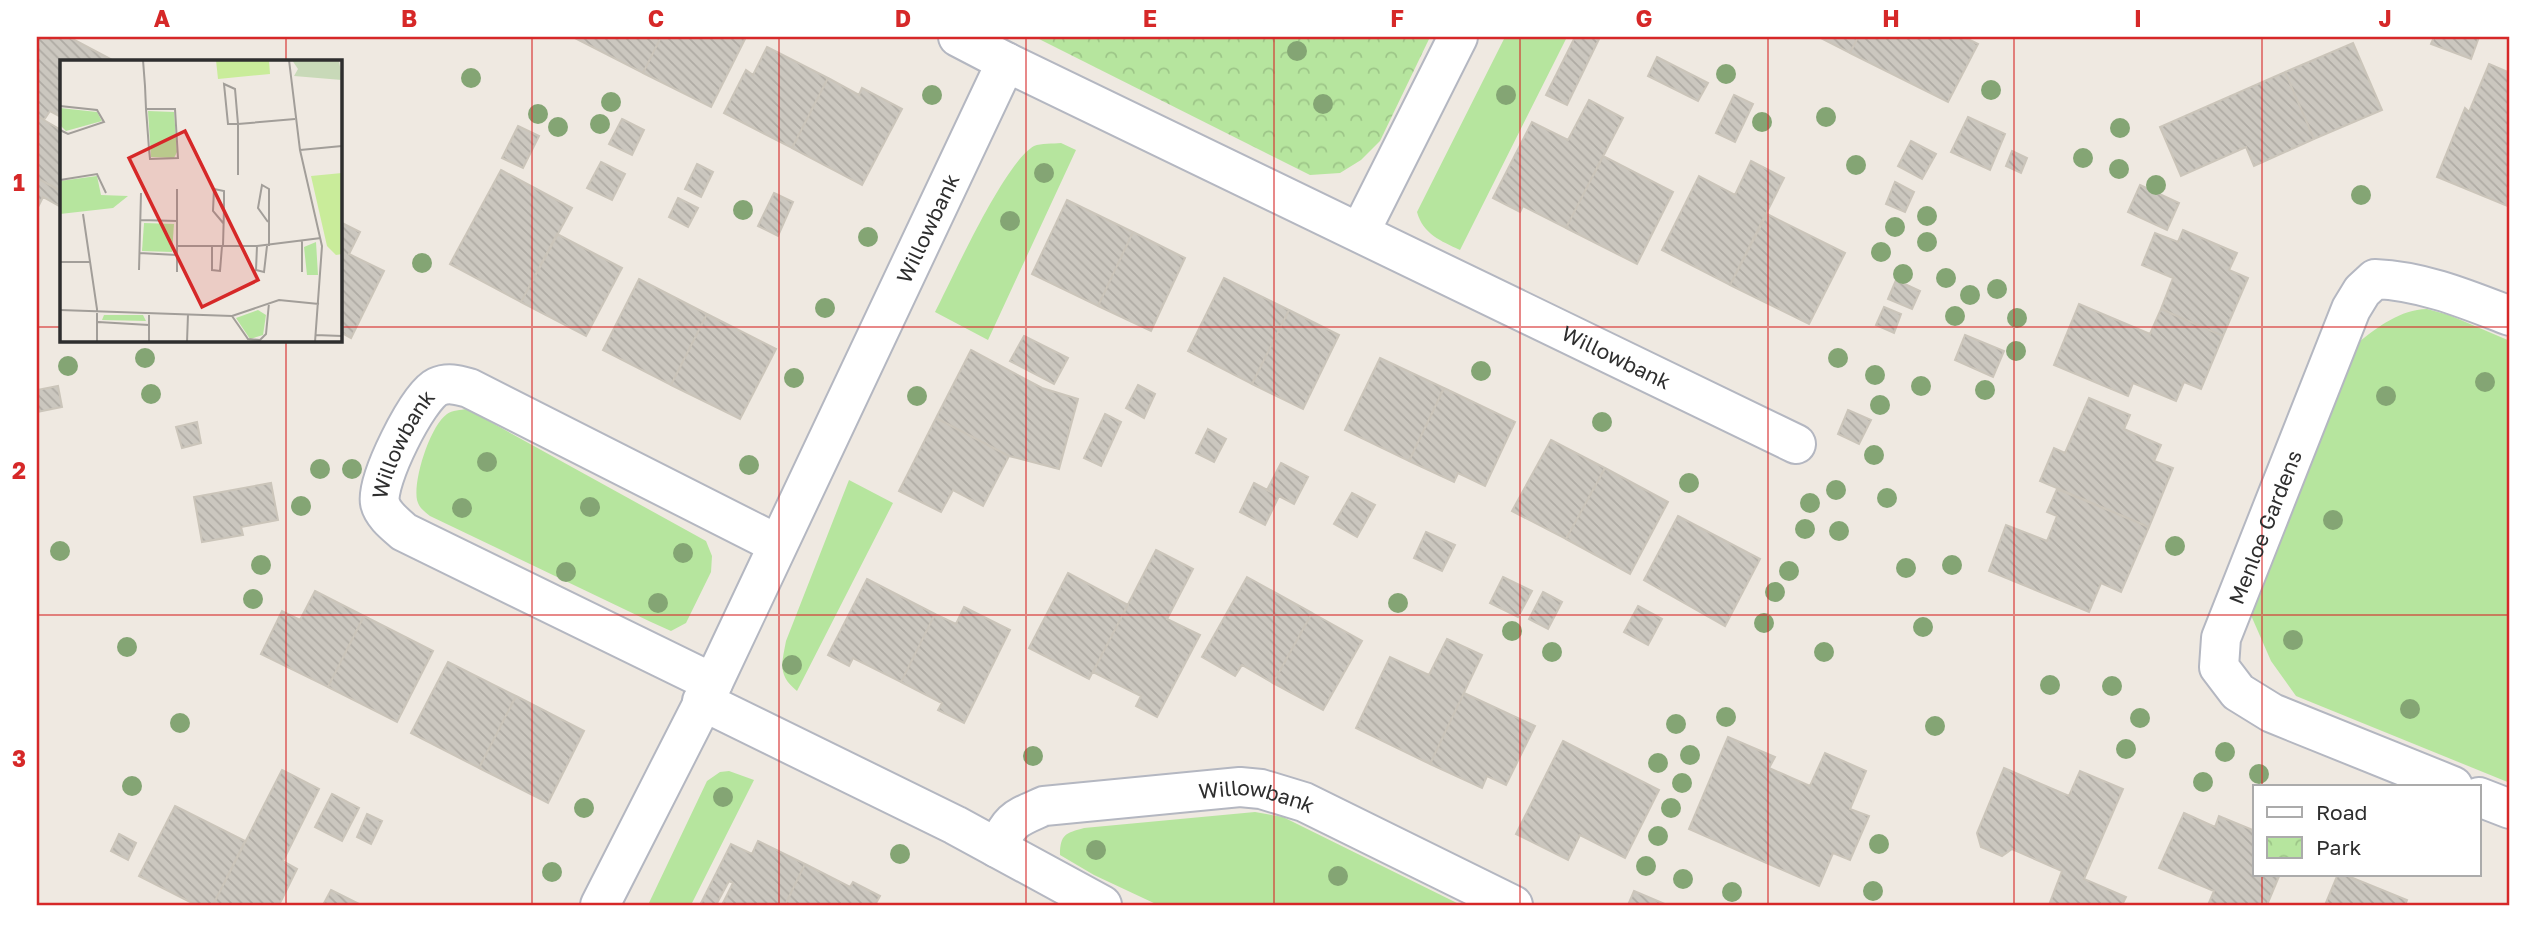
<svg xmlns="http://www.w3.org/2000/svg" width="2547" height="942" font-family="'Golos Text',sans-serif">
	<defs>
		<pattern id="park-crowns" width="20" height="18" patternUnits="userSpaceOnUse" patternTransform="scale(1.75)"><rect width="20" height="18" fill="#b6e59e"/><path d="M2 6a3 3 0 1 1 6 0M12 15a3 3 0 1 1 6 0" fill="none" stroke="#9dc588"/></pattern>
		<pattern id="building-back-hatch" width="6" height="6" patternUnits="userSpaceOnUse" patternTransform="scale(1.75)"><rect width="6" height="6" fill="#cbc7bf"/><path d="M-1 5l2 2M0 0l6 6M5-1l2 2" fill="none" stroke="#afaba4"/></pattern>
	</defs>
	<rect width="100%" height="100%" fill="#efe9e1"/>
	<path fill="#b6e59e" d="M1505 37H1567L1460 250C1441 241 1423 234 1417 212Z
		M1061 143 1076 150 988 340 935 312C953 277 1004 163 1034 146 1041 143 1053 144 1061 143Z
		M2427 309 2449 315 2510 341V783L2296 696 2271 661 2250 613 2359 342C2379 326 2400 310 2427 309Z
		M467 409 706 541 712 556 711 572 686 623 671 631 651 622 430 516C424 511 419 508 417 500 413 480 430 426 447 414 452 410 461 410 467 409Z
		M849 480 893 503 797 691C777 675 782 663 786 641Z
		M729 771 754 780 691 905H648L707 781 720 772Z
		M1255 812 1283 817 1461 905H1158L1094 875 1060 855C1060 834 1066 833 1084 828Z"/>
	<path fill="url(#park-crowns)" d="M1035 37H1430L1380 141 1361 160 1340 173 1310 175Z"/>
	<path fill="url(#building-back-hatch)" stroke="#cbc5ba" stroke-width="2" d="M37 37H69L114 61H61V117L50 111 44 120 37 116Z
		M573 37H661L643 73Z
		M661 37H746L711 107 643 73Z
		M1575 37H1600L1567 105 1546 95Z
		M1819 37H1858L1850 53Z
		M1858 37H1964L1978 44 1948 102 1850 53Z
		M2434 37H2479L2471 59 2431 44Z
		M2353 43 2382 110 2314 139 2285 72Z
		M767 47 828 78 792 148 724 113 746 70 753 75Z
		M1657 57 1708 83 1698 101 1648 76Z
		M2489 64 2510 73V207L2437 177 2465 108 2469 112Z
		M2285 72 2314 139 2254 166 2246 147 2181 176 2160 127Z
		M828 78 859 95 862 88 902 109 862 185 792 148Z
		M1734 95 1753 104 1735 142 1716 133Z
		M1589 100 1623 118 1566 228 1523 206 1520 212 1493 198 1532 122 1568 140Z
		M37 116 61 130V191L37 178Z
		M1968 117 2005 134 1990 170 1951 152Z
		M622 119 644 130 632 155 609 144Z
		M518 126 539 136 523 168 502 158Z
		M1911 141 1936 154 1922 179 1898 166Z
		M2012 151 2027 158 2021 173 2006 166Z
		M1603 156 1673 192 1637 264 1566 228Z
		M1751 161 1784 178 1730 285 1662 250 1699 176 1735 195Z
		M601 162 625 174 612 200 587 188Z
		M697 164 713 172 701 197 685 189Z
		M501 170 572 208 521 302 450 264Z
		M37 178 61 191 59 206 43 197 37 209Z
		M1895 182 1914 192 1905 212 1886 204Z
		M2140 185 2179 203 2167 230 2128 212Z
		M774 193 793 202 778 236 758 226Z
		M678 198 698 208 688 227 669 217Z
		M1067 200 1133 232 1098 306 1032 274Z
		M1767 214 1845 253 1809 324 1730 285Z
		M340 222 360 232 349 254 384 271 351 338 340 332Z
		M2183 230 2237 253 2229 270 2248 278 2223 336 2161 309 2173 278 2142 265 2155 233 2178 242Z
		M1133 232 1185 258 1151 331 1098 306Z
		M557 234 622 268 586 336 521 302Z
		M1224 278 1289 310 1252 384 1188 351Z
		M639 279 707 314 671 385 603 350Z
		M1896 280 1920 291 1912 309 1888 299Z
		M2079 304 2150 334 2161 309 2223 336 2201 389 2184 382 2176 401 2133 383 2128 396 2054 365Z
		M1884 307 1901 314 1894 333 1876 325Z
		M1289 310 1339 335 1303 409 1252 384Z
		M707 314 776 349 740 419 671 385Z
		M1965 335 2004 351 1993 377 1955 360Z
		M1024 336 1068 358 1054 384 1010 361Z
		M971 350 1042 388 1078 399 1059 469 1009 456 936 418Z
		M1380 358 1444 388 1409 461 1345 430Z
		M1138 385 1155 394 1144 418 1126 408Z
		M58 386 62 407 37 412V390Z
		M1444 388 1515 422 1485 486 1458 473 1454 482 1409 461Z
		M2089 398 2130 415 2124 429 2161 445 2154 461 2173 468 2149 527 2040 481 2054 448 2065 453Z
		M1848 410 1871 420 1859 444 1838 434Z
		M1105 414 1121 422 1101 466 1084 458Z
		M936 418 1009 456 983 506 953 490 941 512 899 491Z
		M197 422 201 443 182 448 176 427Z
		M1208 429 1226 439 1214 462 1196 453Z
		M1551 440 1605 468 1566 539 1512 511Z
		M1281 463 1308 477 1294 504 1267 490Z
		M1605 468 1668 502 1630 574 1566 539Z
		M271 483 278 520 241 527 243 535 202 542 194 497Z
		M1254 483 1279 496 1265 525 1240 512Z
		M2057 489 2149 527 2121 592 2101 583 2089 612 1989 571 2006 525 2047 541 2057 516 2047 512Z
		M1352 493 1375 505 1357 537 1334 524Z
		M1678 516 1760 559 1725 626 1644 580Z
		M1426 532 1455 545 1442 571 1414 558Z
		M1156 550 1193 569 1167 619 1200 635 1157 717 1136 706 1141 696 1093 672Z
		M1068 573 1128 605 1089 679 1029 648Z
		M1247 577 1312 613 1273 683 1242 665 1235 676 1202 657Z
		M1503 577 1532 591 1518 617 1490 603Z
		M867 579 935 614 901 682 853 658 849 666 828 655Z
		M315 591 364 616 328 687 261 654 282 611 300 620Z
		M1543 592 1562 602 1548 629 1529 619Z
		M1638 606 1662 619 1648 645 1624 632Z
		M964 607 1010 630 964 723 938 710 942 703 901 682 935 614 956 624Z
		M1312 613 1362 641 1323 710 1273 683Z
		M364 616 433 651 397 722 328 687Z
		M1447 639 1482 655 1430 764 1356 728 1390 657 1429 675Z
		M448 662 516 696 479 768 411 733Z
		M1464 693 1535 726 1506 785 1487 776 1482 788 1430 764Z
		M516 696 584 731 548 803 479 768Z
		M1728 737 1775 757 1769 768 1810 786 1825 753 1866 771 1850 809 1869 816 1850 860 1833 853 1819 886 1689 829Z
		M1563 741 1659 790 1625 858 1580 835 1568 860 1516 834Z
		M2004 768 2069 796 2080 771 2123 789 2084 879 2126 897 2122 905H2049L2062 871 2012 849 2002 856 1981 847 1977 833Z
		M282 770 319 789 283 861 297 869 279 905H213Z
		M332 794 359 808 342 841 315 827Z
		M175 806 245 841 213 905H196L139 876Z
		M2184 813 2215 827 2219 816 2255 831V874H2280L2267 905H2208L2214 891 2159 868Z
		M367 814 382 821 371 844 357 837Z
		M119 834 136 843 128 860 111 851Z
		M758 841 805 864 785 905H722L733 883 729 881 716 905H700L731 844 752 854Z
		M805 864 850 887 853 882 880 896 875 905H785Z
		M2338 874H2343L2407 900 2405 905H2325Z
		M331 890 361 905H323Z
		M1634 891 1667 905H1628Z"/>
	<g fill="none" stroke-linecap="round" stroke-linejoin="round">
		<g stroke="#b4b7c1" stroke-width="42">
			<g id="street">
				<path id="s1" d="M958 37 1006 62 1796 444"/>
				<path d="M1360 232 1458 37"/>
				<path id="s2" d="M713 683 404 532C395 524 383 515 380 503 375 482 418 396 437 387 448 382 458 385 469 388L777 544"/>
				<path d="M702 701 955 825 1102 905"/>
				<path id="s3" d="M2453 786 2272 713 2238 692 2219 667 2221 638 2351 309 2362 291 2375 279C2423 281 2466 299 2510 316"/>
				<path d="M2479 797 2510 809"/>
				<path id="s4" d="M997 848C1011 818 1015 819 1044 806L1240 787 1261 789 1304 802 1513 905"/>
				<path id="s5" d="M600 905 713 683 1006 62"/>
			</g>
		</g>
		<use href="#street" stroke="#fff" stroke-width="38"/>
	</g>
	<g fill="#84a574">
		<circle cx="1297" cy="51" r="10"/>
		<circle cx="1726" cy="74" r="10"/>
		<circle cx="471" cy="78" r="10"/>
		<circle cx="1991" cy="90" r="10"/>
		<circle cx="932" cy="95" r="10"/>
		<circle cx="1506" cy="95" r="10"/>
		<circle cx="611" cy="102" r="10"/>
		<circle cx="1323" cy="104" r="10"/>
		<circle cx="538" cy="114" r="10"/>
		<circle cx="1826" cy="117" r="10"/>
		<circle cx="1762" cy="122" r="10"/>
		<circle cx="600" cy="124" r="10"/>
		<circle cx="558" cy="127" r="10"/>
		<circle cx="2120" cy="128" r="10"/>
		<circle cx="2083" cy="158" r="10"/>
		<circle cx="1856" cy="165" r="10"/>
		<circle cx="2119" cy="169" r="10"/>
		<circle cx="1044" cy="173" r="10"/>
		<circle cx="2156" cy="185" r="10"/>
		<circle cx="2361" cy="195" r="10"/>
		<circle cx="743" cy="210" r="10"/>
		<circle cx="1927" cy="216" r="10"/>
		<circle cx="1010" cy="221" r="10"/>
		<circle cx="1895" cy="227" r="10"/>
		<circle cx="868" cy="237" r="10"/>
		<circle cx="1927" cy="242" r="10"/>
		<circle cx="1881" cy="252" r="10"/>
		<circle cx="422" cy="263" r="10"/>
		<circle cx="1903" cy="274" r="10"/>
		<circle cx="1946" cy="278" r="10"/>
		<circle cx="1997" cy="289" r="10"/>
		<circle cx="1970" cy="295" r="10"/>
		<circle cx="825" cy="308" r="10"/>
		<circle cx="1955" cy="316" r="10"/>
		<circle cx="2017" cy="318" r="10"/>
		<circle cx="2016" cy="351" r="10"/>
		<circle cx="145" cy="358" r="10"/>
		<circle cx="1838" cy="358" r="10"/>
		<circle cx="68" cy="366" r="10"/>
		<circle cx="1481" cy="371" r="10"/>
		<circle cx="1875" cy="375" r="10"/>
		<circle cx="794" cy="378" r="10"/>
		<circle cx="2485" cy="382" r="10"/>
		<circle cx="1921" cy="386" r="10"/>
		<circle cx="1985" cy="390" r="10"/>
		<circle cx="151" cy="394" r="10"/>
		<circle cx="917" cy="396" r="10"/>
		<circle cx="2386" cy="396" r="10"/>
		<circle cx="1880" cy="405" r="10"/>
		<circle cx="1602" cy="422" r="10"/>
		<circle cx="1874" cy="455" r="10"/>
		<circle cx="487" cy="462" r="10"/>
		<circle cx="749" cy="465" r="10"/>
		<circle cx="320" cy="469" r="10"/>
		<circle cx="352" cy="469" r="10"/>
		<circle cx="1689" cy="483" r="10"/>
		<circle cx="1836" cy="490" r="10"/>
		<circle cx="1887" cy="498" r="10"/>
		<circle cx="1810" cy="503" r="10"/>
		<circle cx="301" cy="506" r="10"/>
		<circle cx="590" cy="507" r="10"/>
		<circle cx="462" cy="508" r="10"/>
		<circle cx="2333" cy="520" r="10"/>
		<circle cx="1805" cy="529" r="10"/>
		<circle cx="1839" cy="531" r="10"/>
		<circle cx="2175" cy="546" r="10"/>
		<circle cx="60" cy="551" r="10"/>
		<circle cx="683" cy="553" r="10"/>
		<circle cx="261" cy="565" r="10"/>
		<circle cx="1952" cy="565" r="10"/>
		<circle cx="1906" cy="568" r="10"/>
		<circle cx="1789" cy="571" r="10"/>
		<circle cx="566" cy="572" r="10"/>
		<circle cx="1775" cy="592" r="10"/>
		<circle cx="253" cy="599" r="10"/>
		<circle cx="658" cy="603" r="10"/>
		<circle cx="1398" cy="603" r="10"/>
		<circle cx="1764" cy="623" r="10"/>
		<circle cx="1923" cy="627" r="10"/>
		<circle cx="1512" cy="631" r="10"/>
		<circle cx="2293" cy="640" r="10"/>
		<circle cx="127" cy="647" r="10"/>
		<circle cx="1552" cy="652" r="10"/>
		<circle cx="1824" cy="652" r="10"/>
		<circle cx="792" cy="665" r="10"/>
		<circle cx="2050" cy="685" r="10"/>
		<circle cx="2112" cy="686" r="10"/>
		<circle cx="2410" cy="709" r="10"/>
		<circle cx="1726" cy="717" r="10"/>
		<circle cx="2140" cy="718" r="10"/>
		<circle cx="180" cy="723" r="10"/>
		<circle cx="1676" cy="724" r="10"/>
		<circle cx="1935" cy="726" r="10"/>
		<circle cx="2126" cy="749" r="10"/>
		<circle cx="2225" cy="752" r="10"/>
		<circle cx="1690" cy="755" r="10"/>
		<circle cx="1033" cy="756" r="10"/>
		<circle cx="1658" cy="763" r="10"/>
		<circle cx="2259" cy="774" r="10"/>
		<circle cx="2203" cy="782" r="10"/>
		<circle cx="1682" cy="783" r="10"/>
		<circle cx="132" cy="786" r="10"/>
		<circle cx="723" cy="797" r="10"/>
		<circle cx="584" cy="808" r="10"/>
		<circle cx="1671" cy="808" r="10"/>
		<circle cx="1658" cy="836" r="10"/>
		<circle cx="1879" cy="844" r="10"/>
		<circle cx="1096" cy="850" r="10"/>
		<circle cx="900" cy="854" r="10"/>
		<circle cx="1646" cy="866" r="10"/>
		<circle cx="552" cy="872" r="10"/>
		<circle cx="1338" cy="876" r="10"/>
		<circle cx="1683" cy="879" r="10"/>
		<circle cx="1873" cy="891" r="10"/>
		<circle cx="1732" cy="892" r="10"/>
	</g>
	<path fill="none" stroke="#d62828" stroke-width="2" stroke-opacity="0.55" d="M286 37V61M532 37V905M779 37V905M1026 37V905M1274 37V905M1520 37V905M1768 37V905M2014 37V905M2262 37V786M37 327H61M340 327H2510M286 340V905M37 615H2510M2262 874V905"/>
	<g text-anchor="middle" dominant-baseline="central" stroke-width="7" stroke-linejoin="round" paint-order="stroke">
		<g font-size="21" fill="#2e2e2e" stroke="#fff">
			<text stroke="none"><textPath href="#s5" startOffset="752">Willowbank</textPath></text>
			<text stroke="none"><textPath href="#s1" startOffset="732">Willowbank</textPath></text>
			<text stroke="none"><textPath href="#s2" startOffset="446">Willowbank</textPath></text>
			<text stroke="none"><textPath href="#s3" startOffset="415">Menloe Gardens</textPath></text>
			<text stroke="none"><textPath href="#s4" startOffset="280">Willowbank</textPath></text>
		</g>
	</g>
	<g transform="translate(60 60)">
		<rect width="282" height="282" fill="#efe9e1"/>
		<path d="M0 48 37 52 42 61 6 71 0 65ZM88 51 114 52 117 92 114 98 91 97ZM37 116 41 135 68 136 53 148 0 154V121ZM256 182 258 215H247L244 187ZM198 250 206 255 203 275 190 279 176 258ZM44 255H83L86 261 42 260Z" fill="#b6e59e"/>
		<path d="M232 0H279L282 20 234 16 238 9Z" fill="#c8d9b8"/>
		<path d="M84 163 114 164 112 192 82 191Z" fill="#b6e59e"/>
		<path d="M156 0H209L210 14 158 19ZM282 113V194L276 195 267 186 251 116Z" fill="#c9ec9a"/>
		<path fill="none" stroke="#a29e99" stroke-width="2" d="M83 0 85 26 86 49 89 89 90 99 118 98 115 49H86M229 0 240 90 262 186 255 282M0 46 37 50 44 62 8 74 0 70M240 90 282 86M178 115V64L175 29 164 24 168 64H178L235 59M0 120 37 114 46 133M23 154 37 249V282M80 160 117 161M208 162 198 148 202 125 209 129V186M242 180V212M117 186H197L261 178M152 186V210L160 211 162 186M163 186 164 149V131L154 129 153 151 164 164M197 186 196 210 204 212 207 186M79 193 117 195M0 202H31M79 210 81 133M117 212V129M0 250 172 256 219 240 259 244M172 256 188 279 200 280 206 274 209 243M38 262 89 265M255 275 282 276M89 282V253M127 282 128 254"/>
		<path fill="#d62828" fill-opacity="0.15" stroke="#d62828" stroke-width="3.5" d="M125 71 198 220 142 247 69 98Z"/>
		<rect width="282" height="282" fill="none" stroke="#2e2e2e" stroke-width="3.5"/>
	</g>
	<rect width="2547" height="942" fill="none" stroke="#ffffff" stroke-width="77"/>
	<rect x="2253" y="785" width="228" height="91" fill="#ffffff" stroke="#ababab" stroke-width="2"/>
	<rect x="2267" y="807" width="35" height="10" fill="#ffffff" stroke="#ababab" stroke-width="2"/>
	<text x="2316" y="820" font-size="21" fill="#2e2e2e">Road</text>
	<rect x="2267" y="837" width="35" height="21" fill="url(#park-crowns)" stroke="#ababab" stroke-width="2"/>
	<text x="2316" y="855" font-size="21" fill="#2e2e2e">Park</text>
	<rect x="38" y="38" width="2470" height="866" fill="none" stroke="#d62828" stroke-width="2.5"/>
	<g font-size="23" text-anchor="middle" font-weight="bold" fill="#d62828">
		<text x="162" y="27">A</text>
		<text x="409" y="27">B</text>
		<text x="656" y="27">C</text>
		<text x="903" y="27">D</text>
		<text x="1150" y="27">E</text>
		<text x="1397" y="27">F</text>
		<text x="1644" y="27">G</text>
		<text x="1891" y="27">H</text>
		<text x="2138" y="27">I</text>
		<text x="2385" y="27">J</text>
		<text x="19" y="191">1</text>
		<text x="19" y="479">2</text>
		<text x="19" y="767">3</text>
	</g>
</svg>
